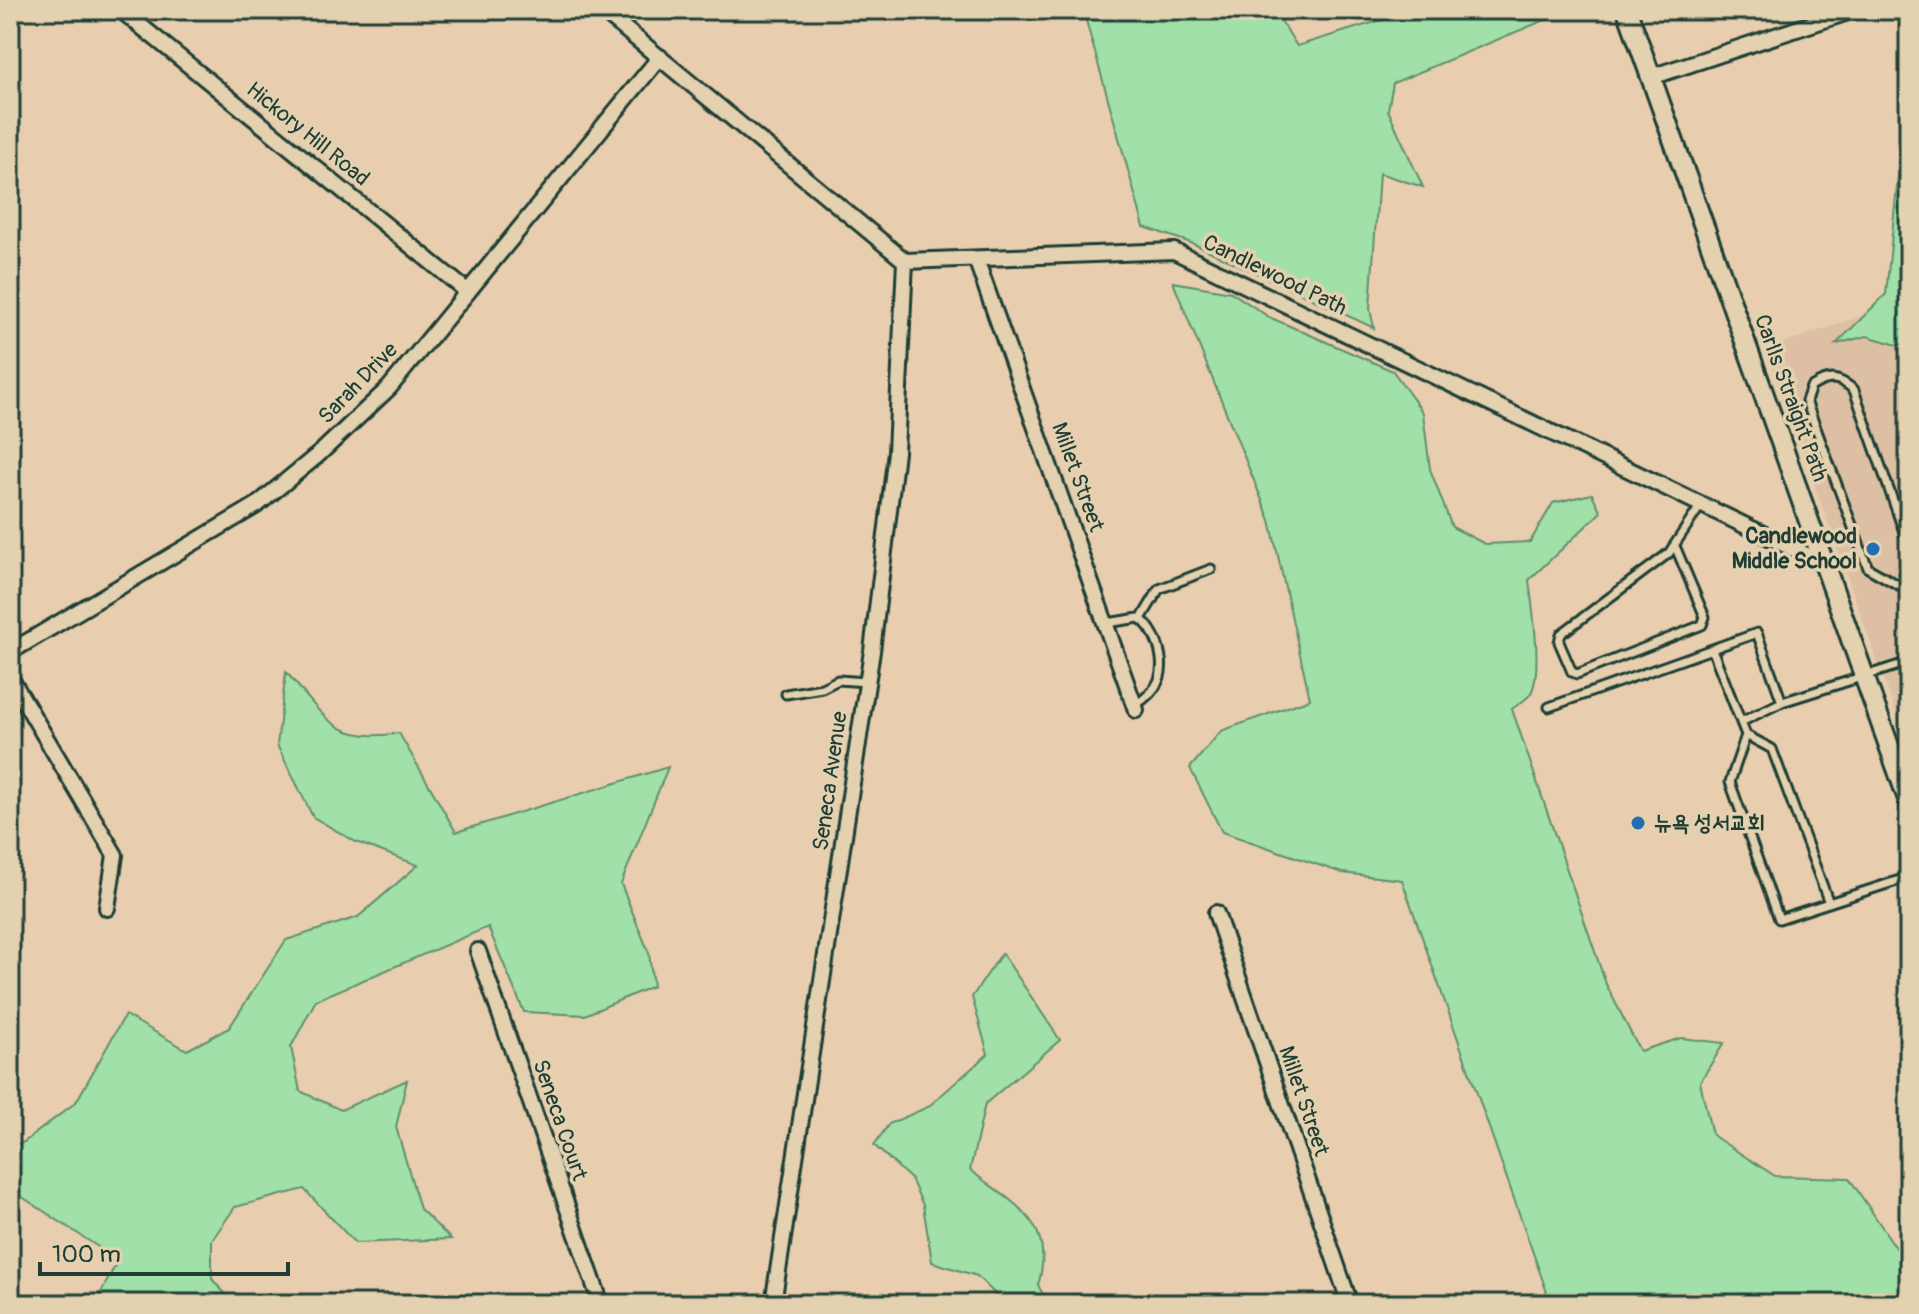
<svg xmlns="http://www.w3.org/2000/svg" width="1919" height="1314" font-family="Pangolin,'Poor Story',sans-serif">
	<rect width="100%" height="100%" fill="#e8ceae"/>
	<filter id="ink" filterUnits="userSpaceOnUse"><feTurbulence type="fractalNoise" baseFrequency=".0125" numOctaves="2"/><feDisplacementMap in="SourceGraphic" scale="16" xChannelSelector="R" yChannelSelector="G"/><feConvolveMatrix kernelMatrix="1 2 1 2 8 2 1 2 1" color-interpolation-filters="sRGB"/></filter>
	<g filter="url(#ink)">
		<path fill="#ddc0a4" d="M1909 299V750L1766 349Z"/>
		<path fill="#a1e0a8" stroke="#608e6e" stroke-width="2" d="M1083 10H1274L1297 46 1414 10H1569L1393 83 1388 110 1423 187 1379 173 1370 309 1374 328 1194 244 1144 227Z
			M1909 143V343L1897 345 1867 336 1836 344 1886 294 1901 146Z
			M1173 282 1231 292 1269 317 1393 371 1423 413 1430 469 1452 527 1485 544 1530 542 1553 503 1592 494 1601 512 1529 580C1532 605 1543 670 1531 693 1528 699 1517 705 1512 709L1606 984 1640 1051 1681 1038 1724 1043 1700 1082 1712 1135 1775 1176 1849 1178 1909 1267V1304H1551L1402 880 1342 873 1222 832 1190 768 1221 731 1310 699 1270 520Z
			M286 672C325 716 334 744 399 733L456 832 668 767 621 884 649 953 653 986 585 1015 524 1012 488 927 316 1000 291 1047 300 1091 341 1110 407 1080 396 1127 420 1209 451 1239 355 1243 304 1189 235 1207 212 1240V1279L234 1304H95L118 1260 10 1189V1147L24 1142 76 1102 125 1015 187 1050 229 1028 286 940 358 917 418 865 356 842 313 817 277 745Z
			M1002 953 1060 1040 985 1104 970 1170C1013 1204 1057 1221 1038 1285L1048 1304H1005L977 1276 932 1262 923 1205 911 1179 874 1145 889 1124 928 1107 988 1054 972 997Z"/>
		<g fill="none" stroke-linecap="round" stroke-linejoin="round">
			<g stroke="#1f3d34" stroke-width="13">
				<path id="service" d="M1675 546 1705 617 1702 625 1577 674 1572 672 1559 642 1561 634 1669 553 1701 505
					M1909 546 1854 390C1838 376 1829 376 1811 387L1806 401 1868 568 1909 591
					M1141 619 1159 589 1211 569
					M1107 623 1139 618C1149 624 1154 634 1158 645 1167 674 1159 690 1134 706
					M1712 649 1746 735 1730 782 1779 919 1909 877
					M786 694 822 688 838 680 867 682
					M1549 707 1757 633 1782 702
					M1741 722 1782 702 1909 662
					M1746 735 1772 749 1829 903"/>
			</g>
			<g stroke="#1f3d34" stroke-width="20">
				<path id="minor" d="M121 10 468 292
					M602 10 905 261 1174 251 1825 564
					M1651 77 1854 10
					M976 259 1136 710
					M10 652 257 505 319 454 389 388 660 57
					M10 677 115 855 107 908
					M1216 913 1350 1304
					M478 951 601 1304
					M773 1304 872 651 896 452 905 261"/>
			</g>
			<g stroke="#1f3d34" stroke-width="24">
				<path id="tertiary" d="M1627 10 1909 802"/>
			</g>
			<use href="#service" stroke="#e4d1af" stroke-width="7"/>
			<use href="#minor" stroke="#e4d1af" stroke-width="14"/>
			<use href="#tertiary" stroke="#e4d1af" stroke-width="18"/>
		</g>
	</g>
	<g fill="#1f6fb2" stroke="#e4d1af" stroke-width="3">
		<circle cx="1873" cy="549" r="8"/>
		<circle cx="1638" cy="823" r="8"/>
	</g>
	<g text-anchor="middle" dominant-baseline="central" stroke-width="7" stroke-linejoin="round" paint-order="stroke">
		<g font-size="22" fill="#1f3d34" stroke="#e4d1af">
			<text transform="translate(308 134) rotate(39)">Hickory Hill Road</text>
			<text transform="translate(1275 275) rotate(26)">Candlewood Path</text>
			<text transform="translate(358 383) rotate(-46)">Sarah Drive</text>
			<text transform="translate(1791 398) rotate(70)">Carlls Straight Path</text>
			<text transform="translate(1078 477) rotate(70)">Millet Street</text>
			<text transform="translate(830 781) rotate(-82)">Seneca Avenue</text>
			<text transform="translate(1304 1101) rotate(71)">Millet Street</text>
			<text transform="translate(560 1120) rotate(71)">Seneca Court</text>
		</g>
		<g font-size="22" font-weight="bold" fill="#1f3d34" stroke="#e4d1af" text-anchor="end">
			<text x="1857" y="536">Candlewood<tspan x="1857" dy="25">Middle School</tspan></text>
			<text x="1654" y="823" text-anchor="start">뉴욕 성서교회</text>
		</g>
	</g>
	<rect width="1919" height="1314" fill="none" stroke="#e4d1af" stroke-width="40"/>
	<rect x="20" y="20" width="1879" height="1274" fill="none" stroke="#1f3d34" stroke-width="3" filter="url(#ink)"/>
	<path d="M40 1262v12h248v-12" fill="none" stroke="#1f3d34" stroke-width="4"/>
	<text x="52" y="1262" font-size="24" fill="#1f3d34" stroke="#e4d1af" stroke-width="6" paint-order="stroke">100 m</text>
</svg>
